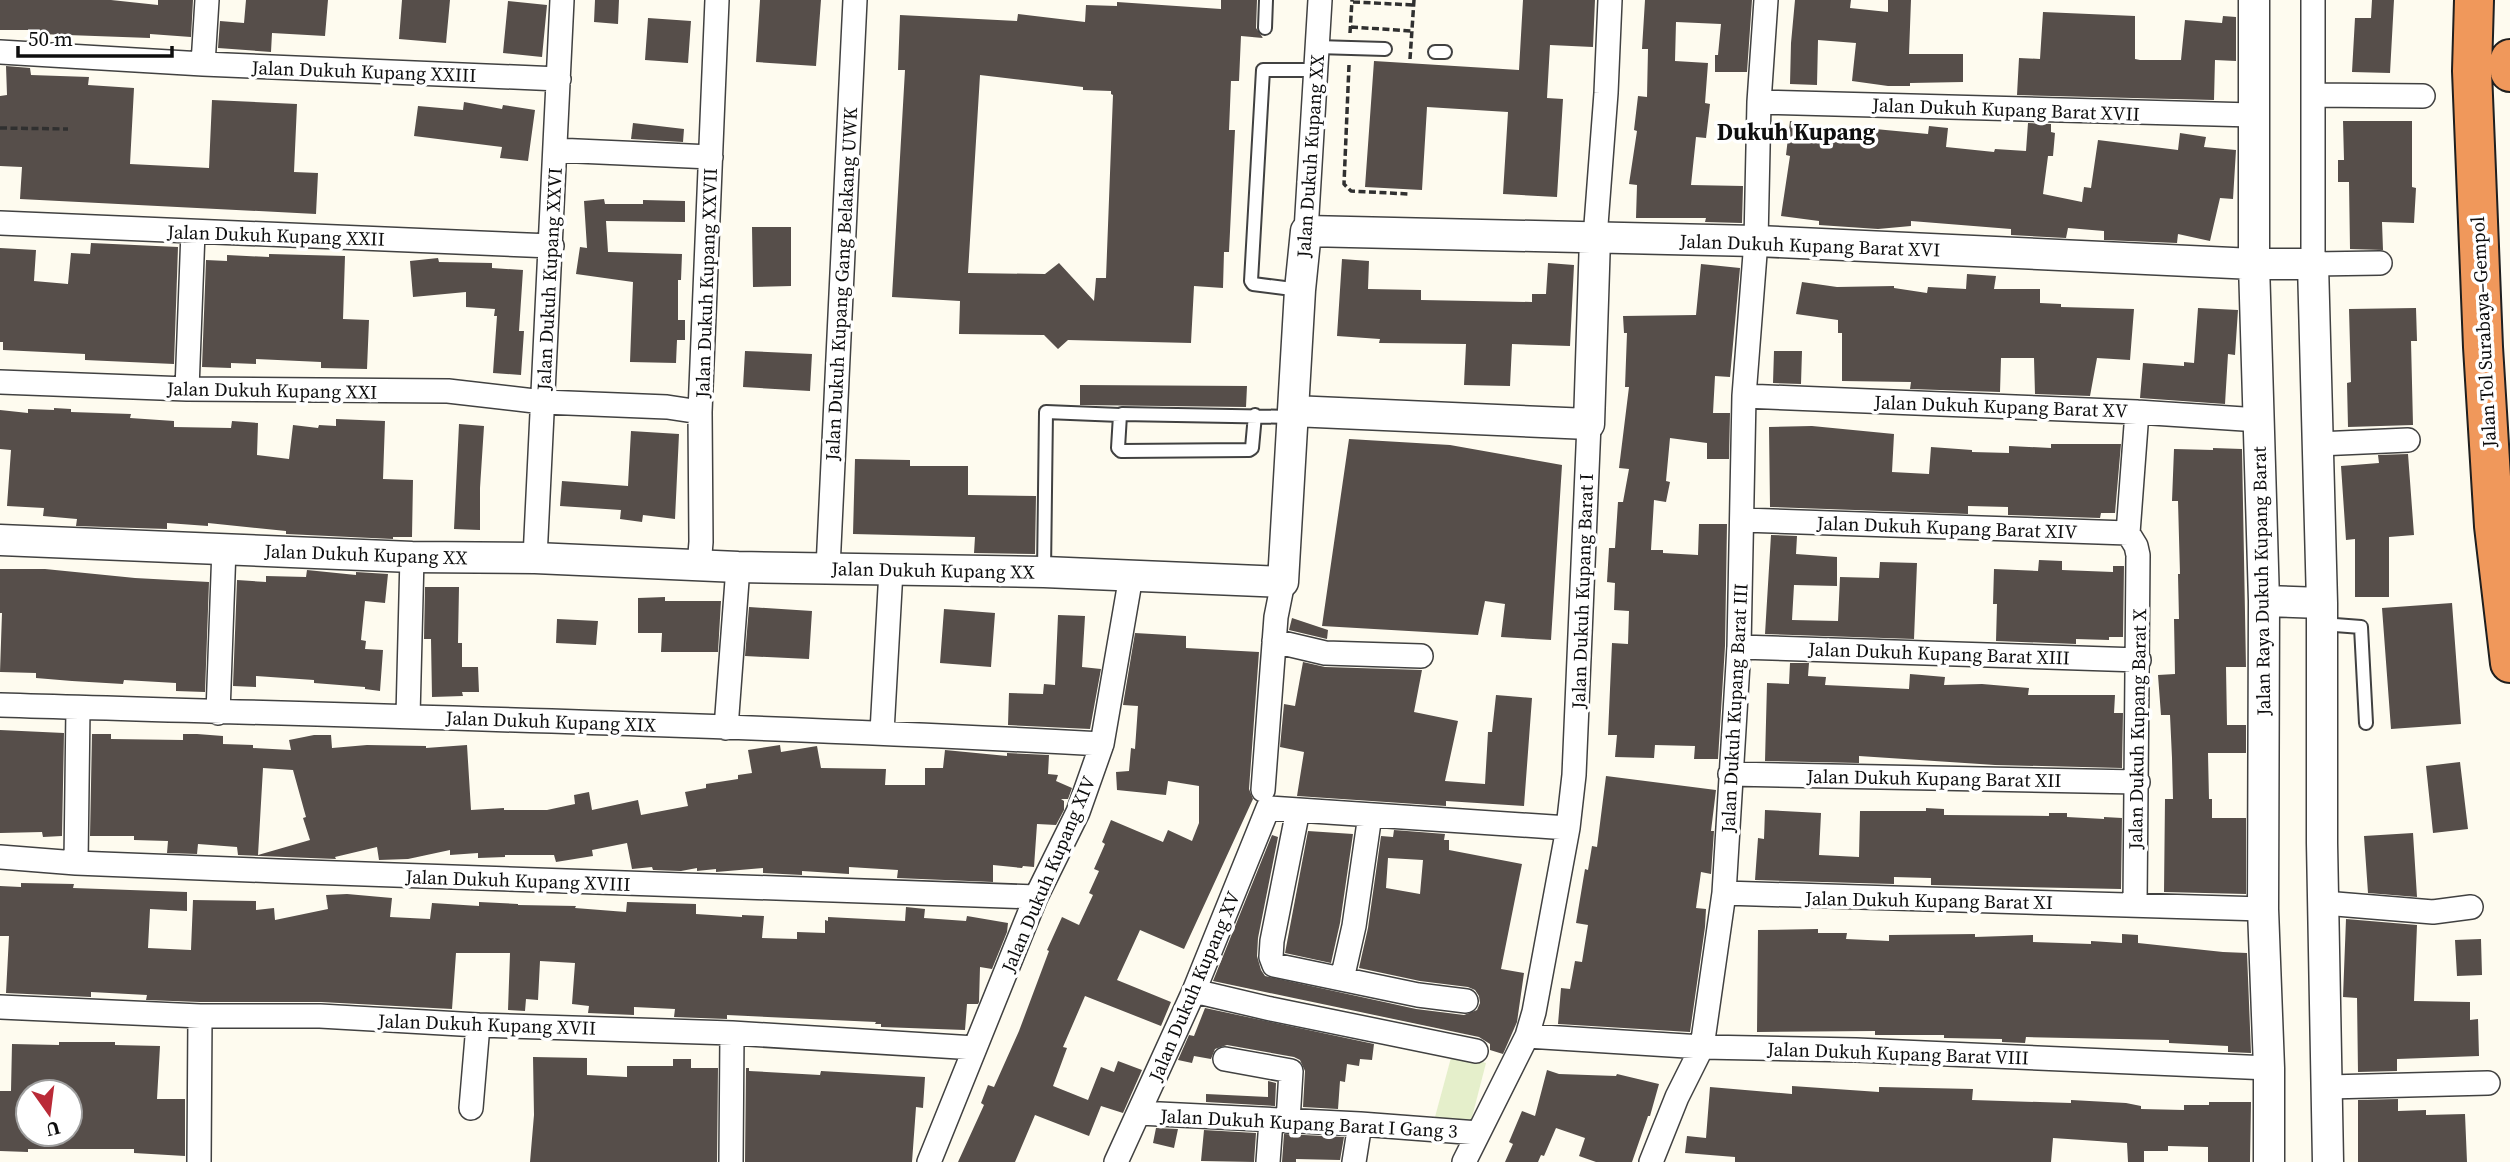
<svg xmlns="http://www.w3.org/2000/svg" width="2510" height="1162" font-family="'Source Serif 4',serif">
	<rect width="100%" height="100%" fill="#fefbef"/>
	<path fill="#e5efcb" d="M1452 1054 1486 1063 1470 1125 1435 1117Z"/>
	<path fill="#564e4a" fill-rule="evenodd" d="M0 0H111L158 5V0H193L191 37 150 34V38L40 34V30H0Z
		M246 0H328L325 36 272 33 271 52 218 48 220 21 244 23Z
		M402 0H450L446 43 399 39Z
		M595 0H619L618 24 594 22Z
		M760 0H821L816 66 756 62Z
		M1221 0H1257L1256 28 1263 38 1241 36 1239 81H1231L1229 130H1235L1229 252H1224L1223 288 1194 286 1191 343 1068 340 1058 349 1044 335 959 334 960 301 892 297 905 70H898L900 15 1017 21 1018 14 1085 22 1086 5 1117 6V2L1221 9ZM980 75 1083 87V90L1111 91V94L1113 95 1106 278H1096L1094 301 1059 263 1045 274 968 273Z
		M1523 0H1595L1593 47 1550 45 1547 98 1563 99 1557 197 1503 194 1508 112 1427 107 1422 190 1365 187 1374 61 1519 70Z
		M1645 0H1752L1747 72H1715V55H1718L1721 24 1676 22 1675 61 1708 63 1705 103 1710 104 1706 138 1696 137 1691 185 1743 186 1742 223 1705 222 1706 218H1636L1637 185 1629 184 1637 131 1634 130 1638 96 1647 97 1648 49H1642Z
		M1795 0H1851L1850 8 1888 12V0H1911L1909 54H1963V82L1910 83V86H1888L1852 81 1856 43 1818 40 1817 85 1790 84 1791 43Z
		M2372 0H2394L2390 73 2352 72 2355 18H2371Z
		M508 1 547 5 542 57 503 53Z
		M2043 12 2135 16V59L2140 60H2181L2185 20 2222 23 2223 16 2236 17V61L2215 60 2214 100 2017 95 2019 58 2040 59Z
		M648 18 691 21 688 63 645 60Z
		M6 66 30 68 31 75 89 77 88 85 134 88 130 164 209 168 212 100 297 104 294 172 318 173 316 214 20 199 22 167 0 166V96L7 95Z
		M464 102 502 109 503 105 535 110 528 161 500 158 502 147 414 136 418 106 463 110Z
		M1790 121 1811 123V128L1874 134 1875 129 1928 134 1929 126 1948 128 1946 147 1994 152 1995 149 2026 151 2028 123 2051 124V132L2055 133 2053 156H2048L2043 194 2082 202 2084 187 2091 188 2098 140 2178 150 2180 133 2206 137 2204 147 2236 150 2233 199 2220 198 2210 241 2178 234 2177 243 2104 240V231L2068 228 2066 238 2011 235V229L1911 221V226L1878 229 1819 225V221L1781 216 1790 156 1786 155Z
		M2343 121H2412V187L2416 188 2414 223 2382 222 2383 250 2350 249 2349 182H2338V160H2344Z
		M633 123 684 129 683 142 631 139Z
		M604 199 605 204H643V200L685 201V222L606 221 608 252 682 254 681 280H678V320H685V340H677L676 363 630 362 633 282 576 274 580 247 587 248 584 201Z
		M752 227H791V286L753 287Z
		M91 243 178 247 174 364 85 360V354L3 350V342H0V248L36 250 34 281 68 284 71 253 90 254Z
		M269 254 345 256 343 319 369 320 367 369 321 368V362L256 359V364L231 363V368L202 367 206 260 227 261V255L269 257Z
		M438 258 439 262 492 263V268L523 270 519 331H524L521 375 493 373 497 316H494L495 309 466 307V292L413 297 410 261Z
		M1342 259 1369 261 1368 289 1421 290V300L1532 302V294H1546L1548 263 1574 265 1570 346 1512 344 1510 386 1464 385 1466 344 1379 343 1380 339 1337 336Z
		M1701 264 1740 268 1730 377 1715 376 1713 413H1730L1729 459H1707V443L1670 438 1666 481 1670 482 1666 502 1654 500 1651 550H1663V553L1698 555 1699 524H1727L1725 646 1718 759H1694L1695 746 1655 745 1654 758 1615 757 1617 735H1608L1612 643 1628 644 1629 611 1614 610 1615 583 1607 582 1609 548H1615L1618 502H1623L1629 469 1619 468 1629 387H1625L1627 333H1624L1623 316 1696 315Z
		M1967 274 1996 276 1994 289H2040V303L2061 304V307L2134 309 2130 360 2097 358 2090 396 2035 394 2034 358H2001L2000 392 1910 389 1911 382 1842 381V333H1838V320L1796 314 1802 282 1837 287 1894 286V288L1927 293 1928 287 1966 289Z
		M2198 308 2238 310 2235 355 2228 354 2225 404 2140 398 2143 363 2184 366V362L2194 363Z
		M2416 308 2417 341H2411L2413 425 2348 427 2347 383 2351 382 2349 309Z
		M745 351 812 354 810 391 743 387Z
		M1774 351H1802L1801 384 1773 383Z
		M1080 385 1247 386 1246 407 1080 405Z
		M54 408 71 409V412L131 414 130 418 174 421V427L231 428 232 421 258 423 257 455 289 459 293 425 318 428 319 425 336 426V419L385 421 383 479 413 480 412 537H393V539L286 534V531L208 523V526L167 523V529L76 526 77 519 43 516 44 508 7 506 11 450 0 449V410L28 413V409L54 410Z
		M459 424 484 426 480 488V530L454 529Z
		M1812 426 1894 434 1892 472 1929 474 1931 447 1972 450V452L2009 453V446L2051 448V444H2121L2115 513H2101L2100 518 2008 515V507L1968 506V514L1770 507 1769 427Z
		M631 431 679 434 675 519 643 515 642 522 620 519 621 510 560 506 562 481 628 486Z
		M1349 439 1450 445 1562 465 1551 640 1501 637 1505 604 1485 601 1478 635 1322 626Z
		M2213 448 2242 449 2246 667H2226L2227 725H2246V753H2208L2209 799H2212V818H2246V894L2164 892 2165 799H2173L2172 758 2170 715H2161L2158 675 2175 674 2174 619H2179L2178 574H2180L2178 501H2172L2174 449 2213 450Z
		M2408 454 2414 535 2389 537V597H2355V539L2346 540 2341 466 2379 463 2378 455Z
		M855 459 910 460V466H968V495L1036 496 1035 554 974 553 975 537 853 534Z
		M1771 535 1797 536 1796 554 1837 557V586L1794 585 1792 620 1838 621 1840 577 1879 578 1880 562 1917 563 1914 639 1765 634Z
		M2039 560 2062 561V570L2113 572V566H2124L2123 637H2109V640L2076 639V644L1996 641 1997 604H1993L1994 569 2038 571Z
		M0 569H45L135 578 209 582 205 692 176 691V683L124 680 123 684 72 681 36 678V673L0 672 2 613H0Z
		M307 570 356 575V572L388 574 385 603 365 601 361 640 366 641 365 649 383 650 380 691 365 689V687L314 683V680L256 676V687L233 686 237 580 266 582V576L306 577Z
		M425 587H459L458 643H462V667H478L479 692H462L463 696 432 697 431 639H424Z
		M665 597V601H721L718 652H661L662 633H638V598Z
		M2452 603 2461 724 2391 729 2382 608Z
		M749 607 812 611 809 659 745 656Z
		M944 609 995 613 991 667 940 663Z
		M1058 615 1085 616 1082 667 1101 669 1090 729 1008 725 1009 693 1043 694 1044 684 1055 685Z
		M1292 618 1328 630 1327 639 1289 630Z
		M557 619 598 621 596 645 556 643Z
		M1135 633 1186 636V648L1259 652 1249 789 1253 799 1184 949 1140 930 1117 980 1171 1002 1161 1026 1085 996 1063 1047 1067 1048 1053 1086 1088 1100 1101 1067 1114 1072 1118 1061 1142 1070 1123 1113 1101 1106 1089 1136 1035 1115 1015 1162H958L984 1105 981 1103 988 1085 994 1087 1019 1031 1049 951 1047 950 1062 917 1079 925 1093 895 1089 893 1099 871 1094 869 1105 844 1102 842 1111 820 1163 842 1168 830 1192 841 1199 823V786L1168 781 1166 795 1117 790 1116 772 1129 771 1131 748 1135 749 1138 706 1123 705Z
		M1303 662 1325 667 1422 670 1414 712 1458 721 1445 781 1485 784 1488 732H1492L1496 695 1532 698 1524 806 1446 801V806L1297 796 1304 752 1280 747 1284 704 1295 706Z
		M1790 663H1809L1808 676 1826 677 1825 685 1909 689 1910 674 1945 677 1944 685 1982 684 2029 688 2028 695H2115L2114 713H2123L2122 768 1995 765 1859 756V763L1765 761 1767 683 1789 684Z
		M0 730 64 733 62 836 43 837 42 832 0 833Z
		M92 734H111V739L183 740V734H197L223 736V744L253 745V748L291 750 289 740 314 735H331L332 748 367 745 426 746V748L467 745 471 810 504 808V810H547L575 804 574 795 589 792 592 810 638 800 641 815 688 806 685 792 706 788V784L738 779V775L752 773 748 750 780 745 781 752 817 746 821 768 886 769 885 785H925V768H943L945 750 1007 756V753L1049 755 1048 774 1058 775 1056 781 1072 788 1068 799H1061L1064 801V810L1056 825 1037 824 1034 867 1023 866 1022 868 993 865V882L897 878 898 870 849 867V874L802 871V875L763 873V868L716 872V869L697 871V868L681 871 653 870 652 867 632 869 627 843 592 850 593 856 556 862 554 855H505V857L478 858V853L450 855V850L408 859 379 860 377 847 335 857 336 859 238 855 237 847 198 844 197 854 167 853 168 841 134 840V836H90ZM263 768 293 770 306 817 303 818 310 840 258 855Z
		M2460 762 2468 829 2433 833 2426 766Z
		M1606 776 1716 790 1711 831H1714L1711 874 1701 872 1696 908 1706 909 1705 927 1690 1032 1558 1024 1561 988 1570 989 1575 961 1582 962 1588 925 1576 923 1585 869 1588 870 1592 846 1597 847Z
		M1926 808 1944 809V815L2049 816V813H2067V817L2104 819V817L2122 818 2121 889 1931 885V878L1894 877V884L1755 880 1758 838 1764 839 1765 810 1821 813 1819 855 1859 857 1860 811H1926Z
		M1394 830 1445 834 1444 840H1449V850L1522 864 1501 969 1524 973 1517 1022 1503 1054 1490 1050V1044L1479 1037 1213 981 1272 835 1278 837 1258 938 1257 956 1261 970 1265 976 1416 1009 1464 1015 1477 1010 1480 1003 1479 996 1475 990 1468 987 1420 981 1359 968 1368 928 1381 836 1393 837ZM1388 858 1423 860 1420 894 1386 888Z
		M1308 831 1353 834 1340 923 1331 963 1285 953Z
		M2413 833 2417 897 2368 893 2364 836Z
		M21 883 74 884 73 888 187 892V911L150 909 148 948 191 950 193 900 256 901V910L274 908 275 920 328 909 326 895 347 894 392 898 390 917 430 919 432 903 479 906V902L518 904V905L576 906 575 908 626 912 627 902 696 904V914L742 917V915L764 916 762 938 797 939V932L825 933V920L828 921V917L905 921 906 907 925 909 924 918 966 921 967 916 1008 923 1007 932 992 969 980 967 979 1002 978 1004H967L965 1030 881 1027V1024H875L876 1022 727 1015V1019L674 1017 675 1009 634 1007V1015L588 1013 589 1006 572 1004 575 963 540 961 538 1000 526 999 525 1011 508 1010 510 953H456L452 1009 321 1002H200L146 1000 147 995 91 992V997L6 993 9 936H0V886L21 887Z
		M2346 919 2417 925 2414 1001 2470 1002V1020L2478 1019 2479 1056 2397 1059V1071L2358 1072 2357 998 2343 997Z
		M1818 929V933H1847L1846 939 1889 941V935L1975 934V937L2033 935V942L2091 944V941L2122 943V934L2138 935V943L2223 952 2247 953 2251 1053 2228 1052V1046L2169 1043V1040L2026 1037 2025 1043 2002 1042V1039L1944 1038V1035H1875V1031L1757 1032 1758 930Z
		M2481 939 2482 975 2457 976 2455 940Z
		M1205 1008 1374 1044 1372 1060 1360 1059 1359 1066 1347 1064 1345 1082 1340 1081 1338 1109 1303 1107 1305 1071 1300 1060 1294 1057 1227 1045 1215 1049 1211 1059 1194 1056 1192 1063 1178 1060 1189 1035 1194 1036Z
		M59 1042H115V1045L160 1046 157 1099H185V1156L134 1153V1149H28V1152L0 1151V1091H11L12 1044 59 1045ZM31 1087H70V1134H28V1092H31Z
		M533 1057 587 1058V1075L627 1077V1066H673V1059H691V1068H718L717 1162H530L534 1115Z
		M746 1068H749V1071L820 1075 821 1071 925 1077 923 1108 916 1107 912 1162H745Z
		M1547 1070 1559 1074 1616 1076 1617 1074 1659 1084 1650 1116H1648L1632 1162H1596L1579 1156 1585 1138 1556 1128 1544 1156 1541 1155 1538 1162H1505L1513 1144 1509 1142 1522 1111 1535 1116Z
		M1268 1081 1276 1083 1275 1106 1206 1102V1094L1268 1097Z
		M1792 1086 1879 1092V1087L1973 1089 1972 1100 2071 1103V1100L2126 1103 2141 1106V1109L2184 1110V1105H2209V1102H2251L2250 1162H2208V1147L2168 1146V1151H2144V1162H2128L2127 1143 2053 1138 2051 1162H1735V1157L1685 1153 1687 1136 1706 1138 1710 1087 1792 1094Z
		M2398 1099V1111L2426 1110V1115L2465 1114 2467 1162H2358V1100Z
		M1156 1128 1178 1129 1174 1148 1153 1143Z
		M1204 1130 1256 1133 1254 1162 1201 1161Z
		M1284 1134 1344 1137 1340 1160 1296 1159V1162H1282Z"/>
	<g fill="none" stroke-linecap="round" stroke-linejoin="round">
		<g stroke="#414141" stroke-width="16">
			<path id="service" d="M1265 28 1266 0
				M1317 47 1385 49
				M1435 52H1445
				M1300 290 1253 284 1251 281 1263 70H1315
				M1255 415 1252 448 1249 450 1121 451 1118 448 1120 415 1122 414 1293 417
				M1044 572 1046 412 1120 415
				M2322 624 2361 627 2366 723"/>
		</g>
		<g stroke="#414141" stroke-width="26">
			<path id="minor" d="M2313 0V264L2380 263
				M0 52 203 64 559 79
				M203 64 207 0
				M2314 95 2423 96
				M1759 102 2253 115
				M555 150 711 157
				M0 223 552 246
				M1306 231 1320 0
				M1595 238 1606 93 1610 0
				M0 382 187 389 448 391 543 402 667 407 700 412
				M187 389 193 232
				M1744 396 2137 412 2259 420
				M2318 444 2408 440
				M1743 520 2128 533 2136 546 2138 555 2135 904
				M2128 533 2137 412
				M535 558 562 0
				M699 566 701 542 700 412 717 0
				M828 568 855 0
				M1274 641 1325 653 1421 656
				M1739 647 2139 660
				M0 705C367 716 735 724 1102 744
				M218 713 224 548
				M408 716 412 557
				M726 728 738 567
				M882 732 891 570
				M1730 774 2138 782
				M1263 790 1276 617 1283 582
				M1298 810 1272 941 1271 957 1274 965 1418 995 1466 1001
				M0 857 76 863 278 871 1036 897
				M76 863 78 708
				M1724 893 2263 909
				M2324 903 2433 912 2471 907
				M1342 979 1354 926 1370 815
				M1194 991 1271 1009 1476 1051
				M0 1007 200 1016H320L478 1025 732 1033 975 1048
				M1527 1036 1702 1047 1856 1050 2269 1068
				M1225 1059 1291 1071 1288 1121
				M2328 1087 2488 1083
				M471 1108 478 1025
				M1139 1113 1360 1124 1478 1133
				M199 1162 200 1016
				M731 1162 732 1033
				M929 1162 1036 897 1078 812 1102 744 1131 576
				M1116 1162 1194 991 1268 808 1568 828
				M1268 1162 1271 1121
				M1354 1162 1360 1124
				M1464 1162 1527 1036 1534 1012 1568 828 1574 775 1589 424
				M1651 1162 1677 1097 1702 1047 1724 893 1739 647 1744 396 1756 241 1759 102 1766 0"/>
		</g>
		<g stroke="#414141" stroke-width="33">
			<path id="tertiary" d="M2254 0V264L2264 601 2263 909 2269 1068V1162
				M1293 411 1589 424 1595 238
				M0 540 412 557 535 558 738 567 1044 572 1283 582 1300 290 1306 231 1756 241 2254 264H2313L2322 603V843L2328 1162
				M2264 601 2322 603"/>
		</g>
		<g stroke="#1f1f1f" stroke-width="42">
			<path id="motorway" d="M2474 0 2472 71 2483 347 2494 526 2510 663
				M2510 59V72"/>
		</g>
		<path stroke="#303030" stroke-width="3.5" stroke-dasharray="7 3.5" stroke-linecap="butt" d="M1353 2 1414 5
			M1351 27 1412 31
			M1350 33 1352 0
			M1410 59 1414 0
			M1349 65 1344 184 1351 191 1408 194
			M0 128 68 129"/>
		<use href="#service" stroke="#fff" stroke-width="12"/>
		<use href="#minor" stroke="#fff" stroke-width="23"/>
		<use href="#tertiary" stroke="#fff" stroke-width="30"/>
		<use href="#motorway" stroke="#f0985b" stroke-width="38"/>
	</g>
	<g text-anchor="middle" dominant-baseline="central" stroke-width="7" stroke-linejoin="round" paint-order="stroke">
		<g font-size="19" fill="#0e0e0e" stroke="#fff">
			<text transform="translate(364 71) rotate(2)">Jalan Dukuh Kupang XXIII</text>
			<text transform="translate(2006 109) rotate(2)">Jalan Dukuh Kupang Barat XVII</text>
			<text transform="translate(1310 156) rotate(-86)">Jalan Dukuh Kupang XX</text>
			<text transform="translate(276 235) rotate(2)">Jalan Dukuh Kupang XXII</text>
			<text transform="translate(1810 245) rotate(2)">Jalan Dukuh Kupang Barat XVI</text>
			<text transform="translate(549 279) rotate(-87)">Jalan Dukuh Kupang XXVI</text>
			<text transform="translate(706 283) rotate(-88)">Jalan Dukuh Kupang XXVII</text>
			<text transform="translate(841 284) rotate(-87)">Jalan Dukuh Kupang Gang Belakang UWK</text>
			<text transform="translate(2483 332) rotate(-93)">Jalan Tol Surabaya–Gempol</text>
			<text transform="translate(272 390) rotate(1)">Jalan Dukuh Kupang XXI</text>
			<text transform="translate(2001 406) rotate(2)">Jalan Dukuh Kupang Barat XV</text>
			<text transform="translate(1947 527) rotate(2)">Jalan Dukuh Kupang Barat XIV</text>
			<text transform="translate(366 554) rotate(2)">Jalan Dukuh Kupang XX</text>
			<text transform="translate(933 570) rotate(1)">Jalan Dukuh Kupang XX</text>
			<text transform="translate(2261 581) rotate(-91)">Jalan Raya Dukuh Kupang Barat</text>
			<text transform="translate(1582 591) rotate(-88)">Jalan Dukuh Kupang Barat I</text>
			<text transform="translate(1939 653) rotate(2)">Jalan Dukuh Kupang Barat XIII</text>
			<text transform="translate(1734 708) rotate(-87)">Jalan Dukuh Kupang Barat III</text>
			<text transform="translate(551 721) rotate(2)">Jalan Dukuh Kupang XIX</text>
			<text transform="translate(2137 729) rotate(-89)">Jalan Dukuh Kupang Barat X</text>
			<text transform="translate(1934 778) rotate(1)">Jalan Dukuh Kupang Barat XII</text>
			<text transform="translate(1048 874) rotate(-67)">Jalan Dukuh Kupang XIV</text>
			<text transform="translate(518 880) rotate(2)">Jalan Dukuh Kupang XVIII</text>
			<text transform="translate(1929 900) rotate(1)">Jalan Dukuh Kupang Barat XI</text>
			<text transform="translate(1194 986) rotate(-67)">Jalan Dukuh Kupang XV</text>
			<text transform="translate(487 1024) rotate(2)">Jalan Dukuh Kupang XVII</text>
			<text transform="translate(1898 1053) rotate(2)">Jalan Dukuh Kupang Barat VIII</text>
			<text transform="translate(1309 1123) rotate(3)">Jalan Dukuh Kupang Barat I Gang 3</text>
		</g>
		<g font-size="23" font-weight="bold" fill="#0e0e0e" stroke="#fff">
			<text x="1796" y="132">Dukuh Kupang</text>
		</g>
	</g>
	<g transform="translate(49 1113) rotate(166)"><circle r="33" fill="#ffffff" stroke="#9f9f9f" stroke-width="2"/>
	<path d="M0-5L12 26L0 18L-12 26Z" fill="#ba2a37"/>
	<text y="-10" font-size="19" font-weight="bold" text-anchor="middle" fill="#0e0e0e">U</text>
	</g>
	<path d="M18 46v10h154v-10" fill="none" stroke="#0e0e0e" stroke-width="3.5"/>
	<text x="28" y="46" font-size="21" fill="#0e0e0e" stroke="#ffffff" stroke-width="5" paint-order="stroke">50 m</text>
</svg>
